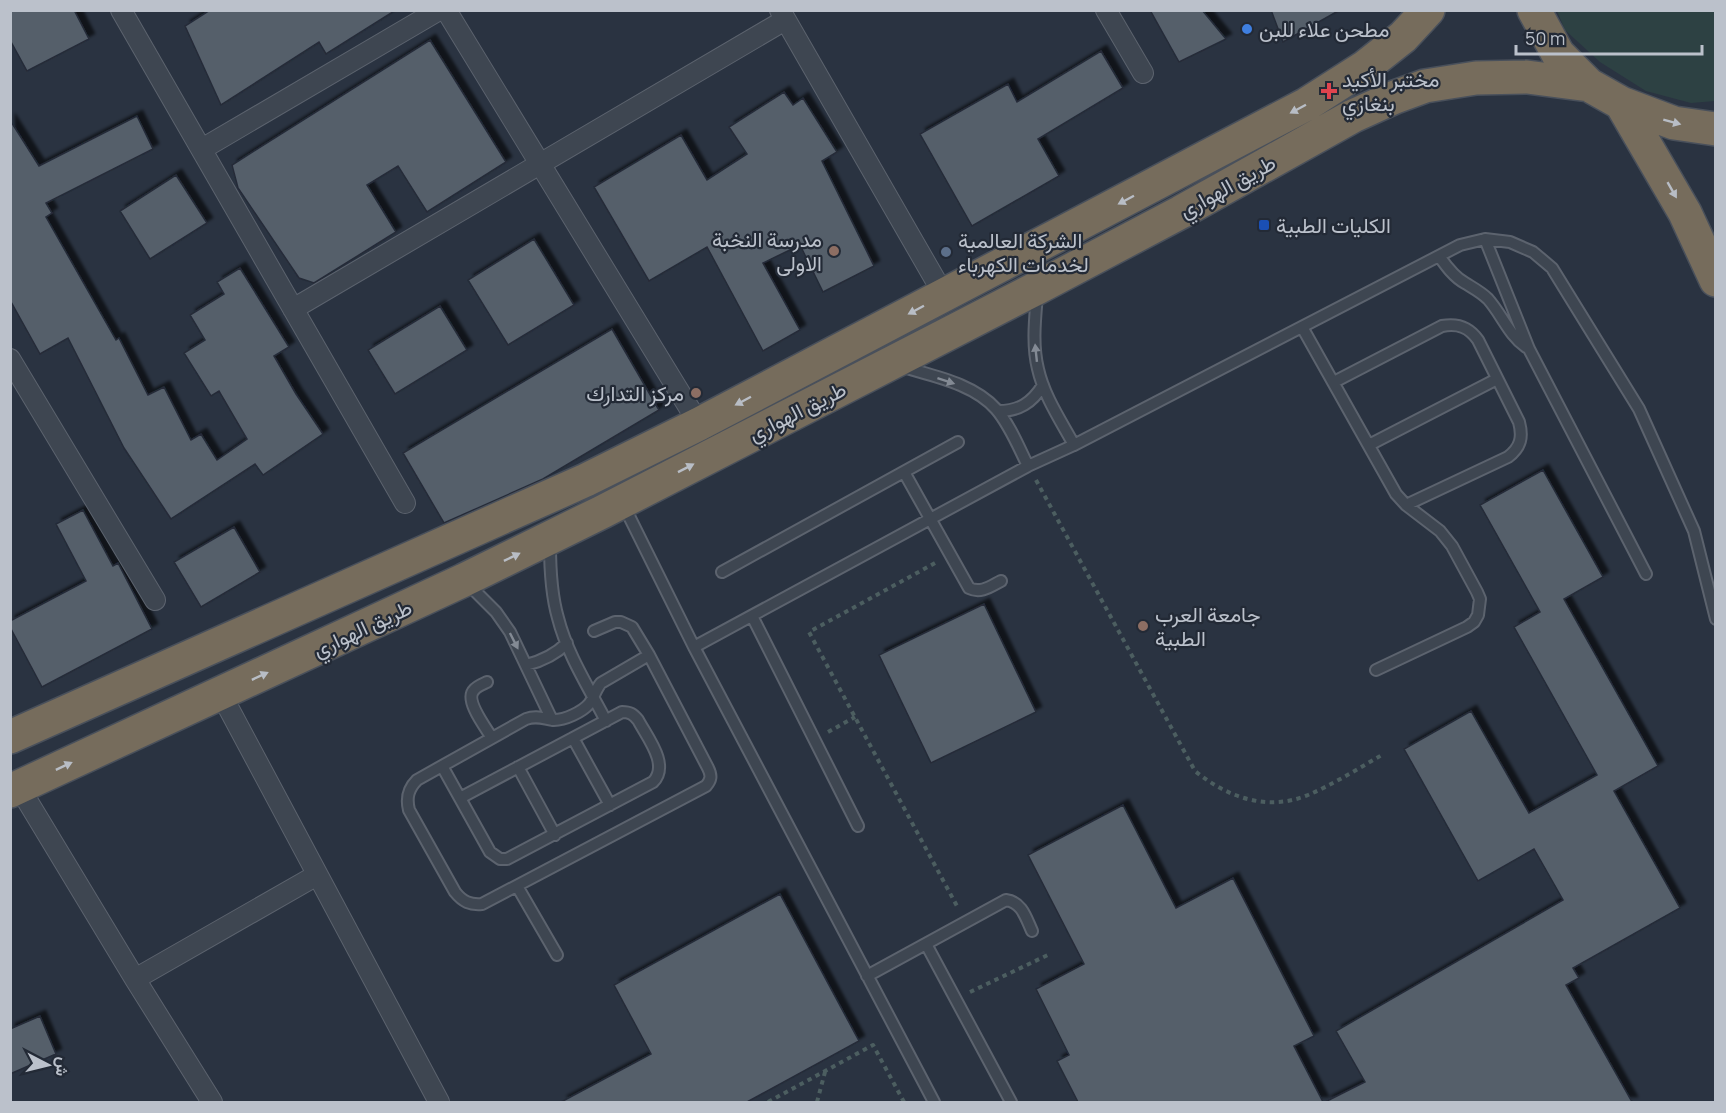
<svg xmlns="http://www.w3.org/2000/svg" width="1726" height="1113" font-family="Manrope,Vazirmatn,sans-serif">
	<defs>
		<filter id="shadow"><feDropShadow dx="5.5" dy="-5.5" stdDeviation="1.5" flood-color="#0009"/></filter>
	</defs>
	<rect width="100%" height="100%" fill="#2a3341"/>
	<path fill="#2d4143" d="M1557 11H1715V101L1691 103 1646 91 1600 62 1565 30Z"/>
	<path fill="#545e6b" stroke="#252c38" stroke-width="1.5" filter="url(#shadow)" d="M10 10H74L89 39 27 71 10 40Z
		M210 10H396L326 54 319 42 221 105 185 26Z
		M1150 10H1202L1226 39 1179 62Z
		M1271 10H1340L1283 42Z
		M430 40 506 162 427 212 398 166 367 185 396 232 314 283 299 278 238 188 232 165Z
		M1101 51 1123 88 1038 139 1059 176 972 226 920 134 1008 84 1017 102Z
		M784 92 793 105 803 98 837 152 822 161 874 266 823 292 800 245 763 263 800 330 763 351 707 247 649 281 594 187 681 135 707 180 747 154 729 127Z
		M137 116 153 149 46 203 52 213 46 217 116 340 119 338 148 395 164 387 191 440 201 434 217 460 247 439 219 391 211 396 184 353 205 340 190 315 224 294 217 282 240 268 289 347 274 356 296 394 323 434 263 475 255 464 171 519 124 448 68 338 40 354 10 300V120L39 166Z
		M176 175 207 223 150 259 120 211Z
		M534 239 574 305 508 345 468 280Z
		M440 306 467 350 395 394 368 350Z
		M612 329 659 410 543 479 444 523 403 453Z
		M1543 470 1603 577 1564 599 1658 766 1614 791 1680 908 1573 968 1579 978 1566 985 1632 1102H1325L1365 1082 1336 1031 1563 900 1534 849 1478 881 1404 749 1471 711 1529 813 1597 775 1514 627 1540 612 1480 505Z
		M83 510 113 566 118 563 152 629 42 687 10 627V621L86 581 56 524Z
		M234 527 260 572 201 607 174 562Z
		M984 604 1036 712 931 763 879 655Z
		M1123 805 1176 908 1233 878 1314 1036 1294 1046 1323 1102H1078L1057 1061 1069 1055 1036 989 1084 964 1028 855Z
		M780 894 859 1041 747 1102H561L651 1054 614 985Z
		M40 1016 56 1054 10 1074V1029Z"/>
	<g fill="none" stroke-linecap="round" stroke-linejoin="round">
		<g stroke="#5c636e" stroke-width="14">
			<path id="lane" d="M1485 239 1529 349 1646 574
				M1439 256C1446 266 1454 277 1465 283 1473 288 1481 292 1488 299 1502 315 1509 335 1526 347
				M1037 295C1035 319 1032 345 1038 369 1044 396 1061 421 1074 445
				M1302 327 1396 494 1406 505 1440 531 1452 546 1477 592 1480 599 1478 615 1474 622 1467 627 1376 670
				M900 366C932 376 973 383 996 409 1010 425 1019 448 1028 466
				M1334 382 1442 326C1458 323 1469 327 1478 340L1519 422C1523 437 1521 447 1508 457L1406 505
				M998 411C1019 411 1032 403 1043 385
				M1369 445 1497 379
				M904 472 969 588C981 594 991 586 1001 581
				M623 504 694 647 934 1102
				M550 544C550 569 551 594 558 618 567 654 589 688 606 721
				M722 572 958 442
				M466 582 496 612 510 632 552 720
				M752 616 858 826
				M594 631 615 622H621L632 627 649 655 708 768C712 776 711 780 706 786L482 904C470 905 463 902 455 892L409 810C406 798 408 789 417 780L526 719C537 715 544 719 554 720 565 720 582 712 589 704 594 698 595 690 601 683L649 655
				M694 647 1028 466 1074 445 1460 245 1485 239 1510 242 1533 252 1552 268 1639 409 1694 531 1716 619
				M526 665C542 661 555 655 567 643
				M487 682C483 684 477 686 474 690 464 700 486 728 492 738
				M573 738 610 805
				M442 766 490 852 500 859H507L653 782C670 765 647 737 638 720 633 714 630 712 622 712L460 798
				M518 767 555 835
				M517 886 557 955
				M926 944 1011 1102
				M867 976 1006 900C1022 902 1026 918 1032 931"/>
		</g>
		<g stroke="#5c636e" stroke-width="22">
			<path id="street" d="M121 10 405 503
				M446 10 699 424
				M780 10 944 295
				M1106 10 1143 73
				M202 149 439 10
				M293 309 785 20
				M10 359 155 600
				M221 694 439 1102
				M19 787 135 979 212 1102
				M135 979 317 875"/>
		</g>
		<g stroke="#49505b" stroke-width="36">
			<path id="highway" d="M1534 10 1558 54 1589 85 1621 103 1674 123 1716 129
				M1621 103 1685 213 1716 280
				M10 737 586 480 699 424 1307 104 1365 67 1403 37 1428 10
				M10 791 464 580 602 512 1037 288 1181 212 1353 116 1395 97 1425 86 1476 78 1527 77 1589 85"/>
		</g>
		<path stroke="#4c5e60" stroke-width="4" stroke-dasharray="4.5 4.5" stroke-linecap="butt" d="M1036 480 1195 771C1227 797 1267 812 1308 795 1332 785 1359 768 1382 755
			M935 563 809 632 958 908
			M828 732 855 717
			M970 992 1050 954
			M768 1102 873 1045 904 1102
			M817 1102 825 1072"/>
		<use href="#lane" stroke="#3e4651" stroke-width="10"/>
		<use href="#street" stroke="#3e4651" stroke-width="20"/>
		<use href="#highway" stroke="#766c5c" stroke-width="33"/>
	</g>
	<defs><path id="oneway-solid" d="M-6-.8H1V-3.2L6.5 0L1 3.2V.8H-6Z" transform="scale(1.5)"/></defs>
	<g fill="#b8bdc5">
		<use href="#oneway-solid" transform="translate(1298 109) rotate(152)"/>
		<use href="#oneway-solid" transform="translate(1672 122) rotate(15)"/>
		<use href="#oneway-solid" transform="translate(1672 190) rotate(60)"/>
		<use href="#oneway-solid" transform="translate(1126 200) rotate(152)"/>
		<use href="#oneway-solid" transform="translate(916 310) rotate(152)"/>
		<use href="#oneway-solid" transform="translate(743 401) rotate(152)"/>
		<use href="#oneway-solid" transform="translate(686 468) rotate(-27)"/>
		<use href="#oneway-solid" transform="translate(512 557) rotate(-26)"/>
		<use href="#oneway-solid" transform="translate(260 676) rotate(-25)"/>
		<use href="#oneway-solid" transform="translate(64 766) rotate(-25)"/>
	</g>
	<g fill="#838a94">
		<use href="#oneway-solid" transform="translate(1036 353) rotate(-96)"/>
		<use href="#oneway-solid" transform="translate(946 381) rotate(18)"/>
		<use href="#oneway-solid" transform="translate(514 641) rotate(63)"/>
	</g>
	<circle fill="#3f7fe0" stroke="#232a36" stroke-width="2" cx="1247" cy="29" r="6"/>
	<path fill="#e0444e" stroke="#232a36" stroke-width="2" d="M1326 82h6v6h6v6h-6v6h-6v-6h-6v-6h6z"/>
	<rect fill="#1a4fb4" stroke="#232a36" stroke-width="2" x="1258" y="219" width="12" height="12" rx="3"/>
	<g fill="#8d6e63" stroke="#232a36" stroke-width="2">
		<circle cx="834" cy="251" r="6"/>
		<circle cx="696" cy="393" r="6"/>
		<circle cx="1143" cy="626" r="6"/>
	</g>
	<circle fill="#5c6f8a" stroke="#232a36" stroke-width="2" cx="946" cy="252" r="6"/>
	<g text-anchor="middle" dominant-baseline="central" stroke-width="4.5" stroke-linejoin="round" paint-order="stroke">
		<g font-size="21" fill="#bbc1cb" stroke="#232a36" text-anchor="start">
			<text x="1259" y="29">مطحن علاء للبن</text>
			<text x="1342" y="79">مختبر الأكيد<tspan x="1342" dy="24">بنغازي</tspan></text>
			<text x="1276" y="225">الكليات الطبية</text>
			<text x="822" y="239" text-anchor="end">مدرسة النخبة<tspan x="822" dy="24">الاولى</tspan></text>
			<text x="958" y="240">الشركة العالمية<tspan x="958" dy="24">لخدمات الكهرباء</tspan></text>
			<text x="684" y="393" text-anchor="end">مركز التدارك</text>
			<text x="1155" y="614">جامعة العرب<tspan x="1155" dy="24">الطبية</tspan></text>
		</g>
		<g font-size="21" fill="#bbc1cb" stroke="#232a36">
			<text transform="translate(1227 186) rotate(-29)">طريق الهواري</text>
			<text transform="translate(797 411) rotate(-27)">طريق الهواري</text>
			<text transform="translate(362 628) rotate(-25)">طريق الهواري</text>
		</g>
	</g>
	<rect width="1726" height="1113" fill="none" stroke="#bbc1cb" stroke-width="24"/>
	<g transform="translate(48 1065) rotate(97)" stroke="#232a36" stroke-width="4.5" paint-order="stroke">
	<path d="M0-4.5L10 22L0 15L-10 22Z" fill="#bbc1cb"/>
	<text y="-9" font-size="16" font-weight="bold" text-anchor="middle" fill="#bbc1cb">ش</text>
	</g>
	<path d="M1516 45v9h186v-9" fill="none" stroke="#bbc1cb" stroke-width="3"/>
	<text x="1525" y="45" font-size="18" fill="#bbc1cb" stroke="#232a36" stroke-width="4.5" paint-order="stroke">50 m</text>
</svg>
